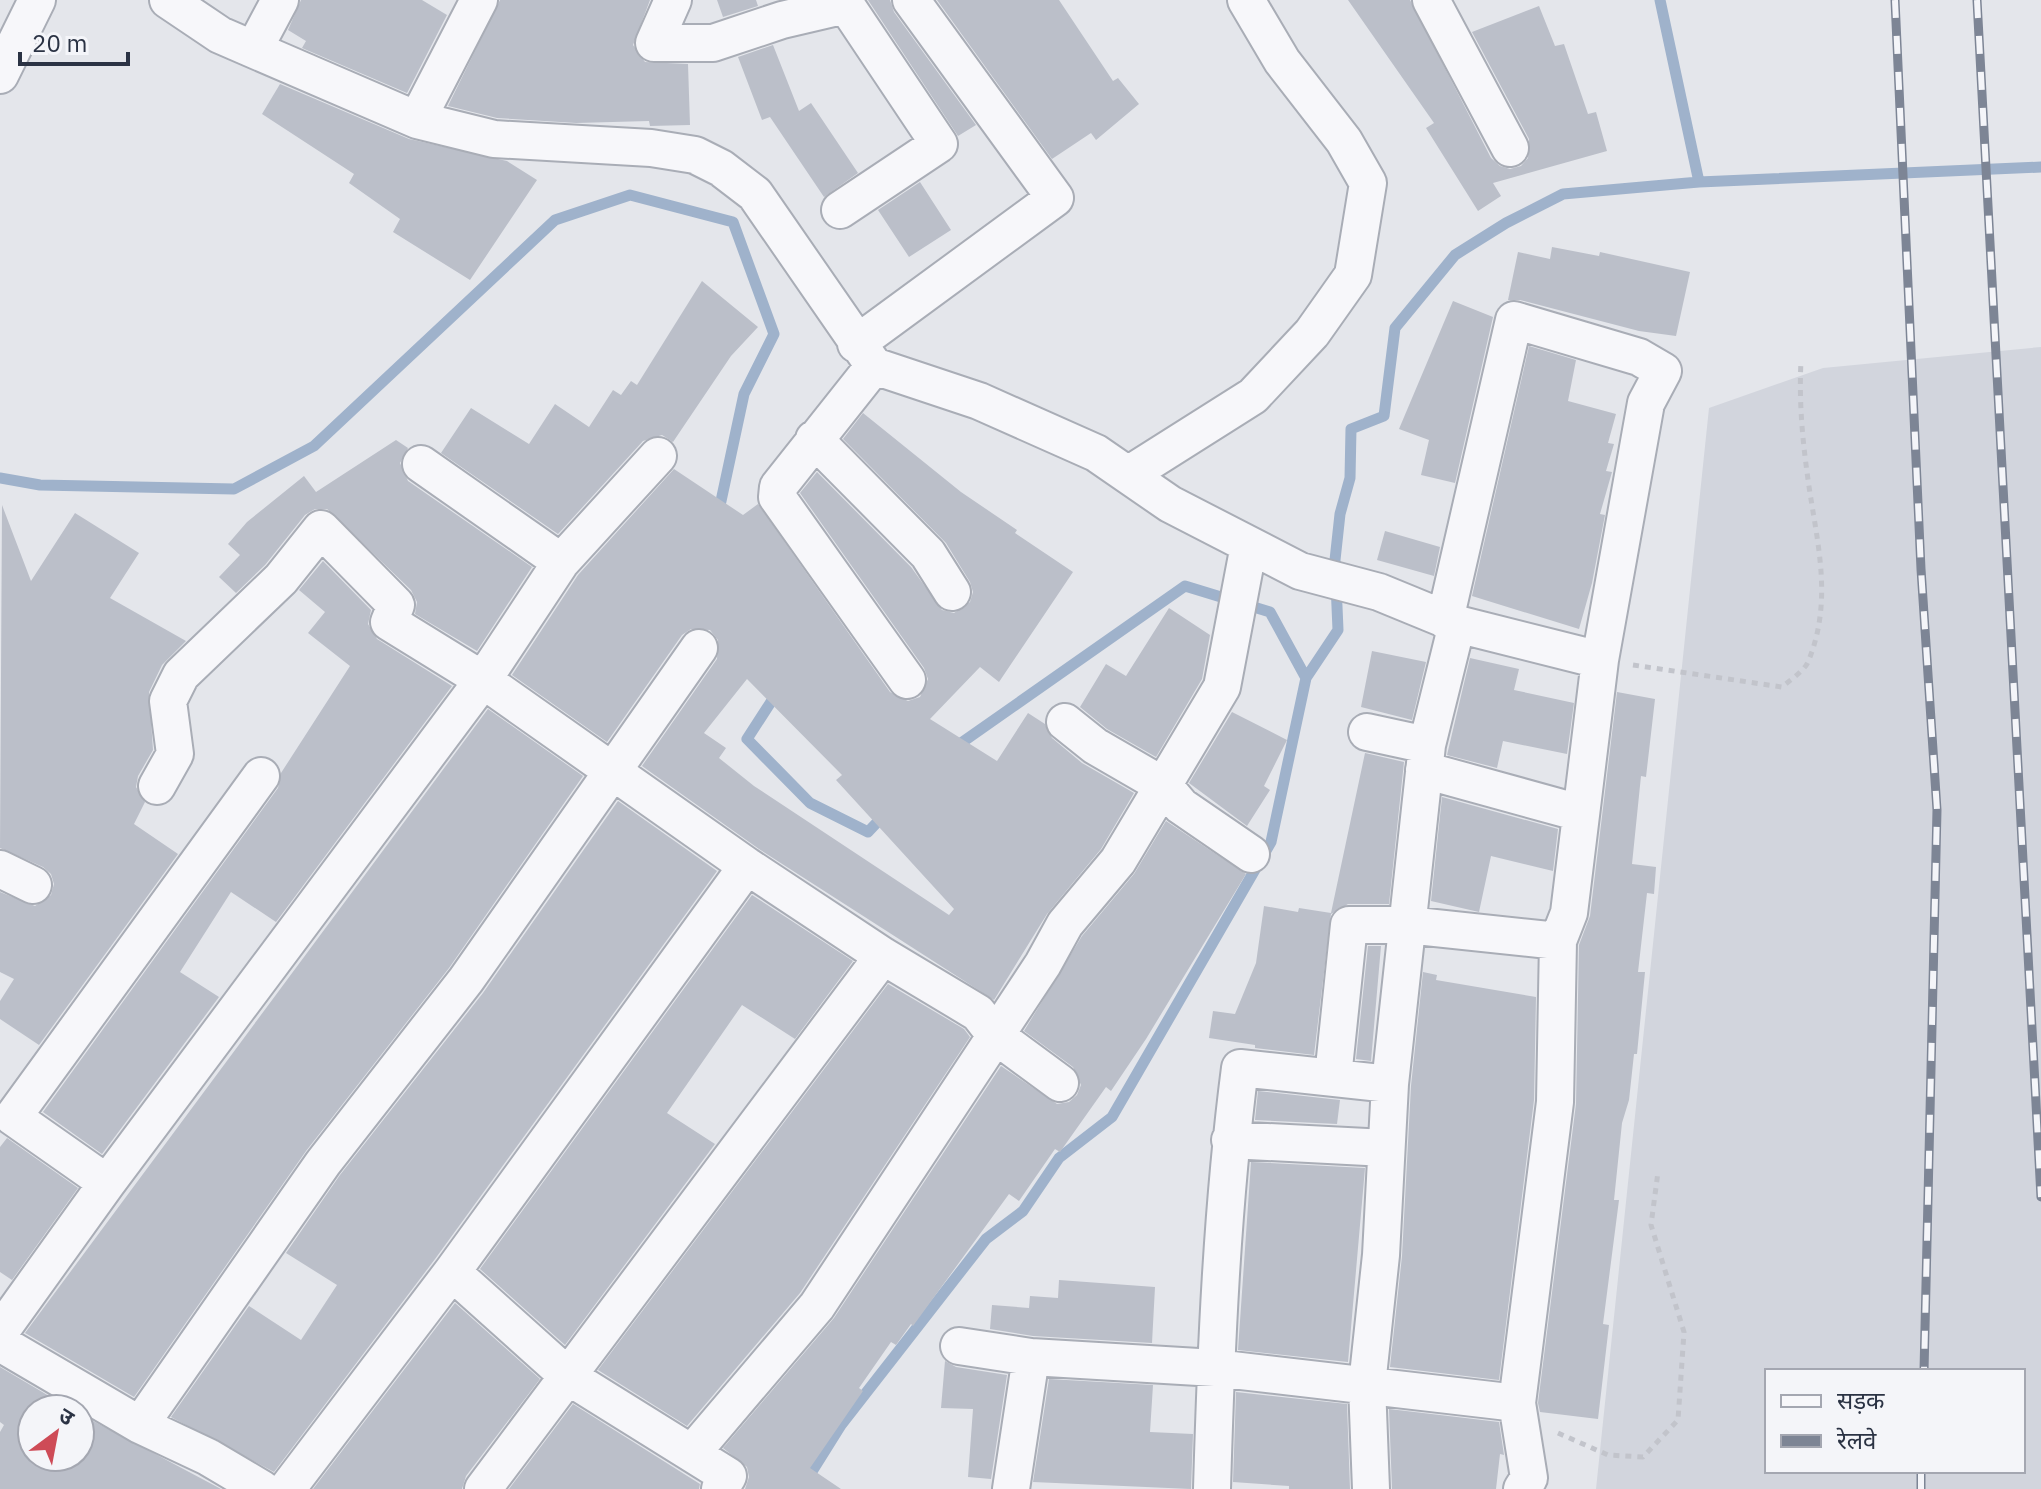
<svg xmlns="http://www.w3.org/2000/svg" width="2041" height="1489" font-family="'IBM Plex Sans','Noto Sans Devanagari',sans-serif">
	<rect width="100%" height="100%" fill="#e4e6eb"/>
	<path fill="#d2d5dd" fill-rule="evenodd" d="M2041 347V1489H1596L1709 408 1823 368ZM1767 1371H2023V1471H1767Z"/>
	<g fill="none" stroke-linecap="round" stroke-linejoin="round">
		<path stroke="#9fb2cb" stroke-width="11" d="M1660 0 1699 182
			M0 478 40 485 234 489 314 446 555 220 630 195 733 222 774 334 744 394 718 515
			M1306 678 1338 630 1335 560 1340 514 1350 478 1351 429 1384 416 1395 328 1455 255 1506 223 1563 194 1699 182 2041 167
			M778 691 747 739 810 803 868 832 884 815
			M801 1489 841 1425 986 1239 1023 1211 1059 1158 1112 1117 1271 842 1306 678 1270 612 1185 586 954 748"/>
	</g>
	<path fill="#bbbfc9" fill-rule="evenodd" d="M301 0H422L447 15 407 93 302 48 306 41 288 30Z
		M500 0H650L633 45 645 62 688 64 690 125 650 126 649 121 576 123 497 118 448 106Z
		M717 0H756L758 6 723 17Z
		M868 0H890L894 12 976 125 958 136Z
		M937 0H1059L1113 81 1118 78 1139 104 1096 140 1091 133 1052 159Z
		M1348 0H1410L1491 158 1500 166 1510 169 1521 166 1528 158 1529 139 1472 32 1539 6 1555 46 1564 44 1588 114 1596 112 1607 151 1493 183 1501 196 1478 211 1426 128 1434 123Z
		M773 45 799 111 811 103 858 173 824 197 770 117 762 120 738 57Z
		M280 84 409 139 507 161 537 180 470 280 393 232 400 219 349 183 354 174 262 114Z
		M920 182 951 230 909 257 878 210Z
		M1552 247 1599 256 1600 252 1690 272 1676 336 1639 331 1520 300H1508L1518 252 1550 259Z
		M702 281 758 327 731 356 673 442 662 435 643 441 558 534 441 453 471 408 529 444 555 404 589 427 613 390 621 395 631 381 637 385Z
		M1453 301 1493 317 1455 483 1421 475 1429 440 1399 429Z
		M1529 346 1576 360 1568 401 1616 414 1608 443 1614 444 1606 471 1612 472 1600 514 1605 515 1592 583 1579 629 1472 596Z
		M863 413 961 492 1017 530 1015 533 1073 572 999 682 980 667 930 719 997 761 1028 713 1045 724 1052 738 1082 763 1134 793 1101 849 1047 914 994 1000 759 849 642 766 717 659 718 640 710 630 691 629 682 635 607 742 512 675 578 575 674 469 743 515 758 504 890 692 908 701 920 697 928 679 924 668 800 493 817 472 911 567 942 610 954 613 970 602 973 592 970 582 946 543 843 439ZM747 679 842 775 836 780 954 909 949 915 754 786 719 758 726 748 704 733Z
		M396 440 408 448 400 463 408 481 532 567 477 651 415 614 417 602 411 590 327 509H315L305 515 265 565 236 593 219 577 240 555 228 544 247 522 304 476 316 492Z
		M2 505 31 581 75 513 139 553 110 598 186 641 162 665 149 692 153 750 138 776 136 787 145 802 134 824 178 854 39 1045 0 1019V1001L14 979 0 972V892L35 906 51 895 54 884 51 874 43 867 0 848Z
		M1385 531 1440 547 1434 576 1377 560Z
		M323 561 371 610 368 624 377 639 452 686 276 922 231 892 180 972 219 997 102 1154 43 1112 278 788 281 773 350 666 308 633 325 612 299 590Z
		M1169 608 1210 635 1202 679 1156 757 1107 729 1080 707 1106 664 1126 676Z
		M1372 651 1426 662 1412 720 1361 707Z
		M1470 658 1519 669 1514 690 1574 703 1567 754 1503 741 1497 768 1447 755Z
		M1617 692 1655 699 1646 777 1641 776 1632 864 1656 867 1654 894 1647 893 1638 972H1645L1637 1054H1634L1629 1100 1622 1123 1614 1200H1619L1603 1324 1609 1325 1598 1419 1540 1412 1538 1403 1576 1104 1579 945 1590 916Z
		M488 709 583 776 449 968 306 1151 134 1397 25 1333Z
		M1232 712 1287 740 1264 786 1270 790 1247 826 1189 783Z
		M1365 753 1404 762 1389 904H1348L1331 914 1314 1055 1255 1048V1045L1209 1038 1213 1011 1235 1014 1256 963 1264 906 1298 912 1299 908 1331 913Z
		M1442 797 1558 829 1553 871 1491 856 1479 912 1431 901Z
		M618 801 717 871 435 1259 274 1472 171 1417 249 1306 301 1340 337 1285 286 1253 340 1175 483 993Z
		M1166 821 1246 874 1146 1039 1111 1091 1106 1087 1060 1152 1055 1149 1019 1201 1009 1194 913 1326 911 1324 896 1345 891 1342 859 1388 863 1391 810 1468 841 1489H745L749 1477 747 1467 723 1448 834 1318 1001 1066 1057 1104 1069 1102 1077 1095 1081 1085 1073 1067 1024 1031 1082 936 1134 874Z
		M752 895 853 961 795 1039 742 1005 667 1113 715 1144 565 1345 480 1269Z
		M1368 946H1381L1371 1061 1356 1059Z
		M1423 972 1437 975 1436 980 1536 997 1534 1100 1499 1380 1390 1367 1402 1256 1411 1086Z
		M888 984 964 1029 970 1037 800 1293 687 1426 598 1370Z
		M1258 1091 1340 1100 1337 1124 1255 1120Z
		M7 1138 78 1188 12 1280 0 1272V1147Z
		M1251 1162 1365 1168 1348 1362 1238 1350Z
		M1059 1280 1155 1287 1152 1343 1033 1336 990 1329 992 1305 1029 1308 1030 1296 1058 1298Z
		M455 1303 540 1379 466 1476 462 1489H313Z
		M945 1361 956 1367 1007 1375 991 1479 968 1477 973 1409 941 1408Z
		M0 1367 71 1409H32V1457H80V1414L221 1489H0V1432L4 1425 0 1422Z
		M1049 1379 1153 1385 1150 1432 1193 1434 1191 1489 1033 1482Z
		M1236 1392 1347 1404 1350 1489H1289V1486L1233 1482Z
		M573 1404 700 1484 699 1489H509Z
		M1389 1409 1499 1422 1504 1455 1500 1454 1496 1489H1392Z"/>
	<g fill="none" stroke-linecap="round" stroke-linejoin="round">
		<g stroke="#a9adb6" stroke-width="40">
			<path id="minor" d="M168 0 220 35 417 120 494 139 651 148 695 155 721 168 755 194 874 366 979 401 1096 453 1170 504 1300 571 1379 592 1457 624 1600 660
				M673 0 654 43H713L782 20 846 5 939 144 840 210
				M1431 0 1510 148
				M255 47 280 0
				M0 75 37 0
				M417 120 479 0
				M856 344 1055 198 911 0
				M874 366 778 487 777 497 907 680
				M814 439 928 554 952 592
				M421 464 561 562
				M1128 475 1253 396 1312 333 1353 275 1368 183 1344 141 1282 61 1246 0
				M1445 620 1514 320 1639 357 1663 371 1646 403 1600 660 1569 913 1558 941 1555 1102 1517 1403 1529 1478 1522 1489
				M1065 722 1095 746 1164 786 1181 806 1251 854
				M1367 732 1427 745
				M1424 770 1580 813
				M157 786 175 754 168 701 181 675 281 579 321 529 396 605 389 622 483 680 747 866 883 956 978 1013 996 1036 1060 1083
				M0 869 33 885
				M1333 1077 1349 925H1407L1558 941
				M1230 1140 1386 1148
				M107 1183 13 1117 261 776
				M452 1272 569 1377 728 1476 720 1489
				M0 1332 107 1183 483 680 561 562 658 456
				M0 1343 140 1425 208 1457 262 1489
				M959 1346 1031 1357 1215 1368 1517 1403
				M140 1425 323 1163 466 980 699 648
				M692 1453 817 1306 1043 964 1065 924 1118 861 1222 687 1249 545
				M287 1489 452 1272 747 866
				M483 1489 883 956
				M1011 1489 1031 1357
				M1212 1489C1216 1349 1222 1207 1240 1068L1390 1084
				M1371 1489 1367 1385 1381 1255 1390 1084 1427 745 1457 624"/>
		</g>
		<path stroke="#c2c4cb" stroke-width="5" stroke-dasharray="6 6" stroke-linecap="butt" d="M1633 665 1782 687C1790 680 1804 671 1808 662 1835 597 1815 536 1807 472 1802 435 1799 399 1801 361
			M1558 1433 1608 1455 1643 1457 1678 1420 1684 1332 1651 1225 1658 1172"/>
		<use href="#minor" stroke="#f7f7fa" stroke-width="36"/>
		<g stroke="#7d8595" stroke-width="9">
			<path id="rail" d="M1895 0 1921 569 1937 810 1924 1371
				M1977 0 2041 1197
				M1921 1471V1489"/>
		</g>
		<use href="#rail" stroke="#f4f5f9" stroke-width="6" stroke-dasharray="18" stroke-linecap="butt"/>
	</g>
	<rect x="1765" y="1369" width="260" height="104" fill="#f4f5f9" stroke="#a4a7b1" stroke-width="2"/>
	<rect x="1781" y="1395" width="40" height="12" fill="#f7f7fa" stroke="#a4a7b1" stroke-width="2"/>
	<text x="1837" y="1409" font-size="24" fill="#2b3344">सड़क</text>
	<rect x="1781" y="1435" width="40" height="12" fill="#7d8595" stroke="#a4a7b1" stroke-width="2"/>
	<text x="1837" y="1449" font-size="24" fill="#2b3344">रेलवे</text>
	<g transform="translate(56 1433) rotate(32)"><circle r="38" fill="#f4f5f9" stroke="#a4a7b1" stroke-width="2"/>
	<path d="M0-6L14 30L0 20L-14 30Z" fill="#ce4b57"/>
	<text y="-12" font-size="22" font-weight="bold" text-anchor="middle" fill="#2b3344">उ</text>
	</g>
	<path d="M20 52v12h108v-12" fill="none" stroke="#2b3344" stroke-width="4"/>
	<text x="32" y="52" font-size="24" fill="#2b3344" stroke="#f4f5f9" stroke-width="6" paint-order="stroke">20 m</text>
</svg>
